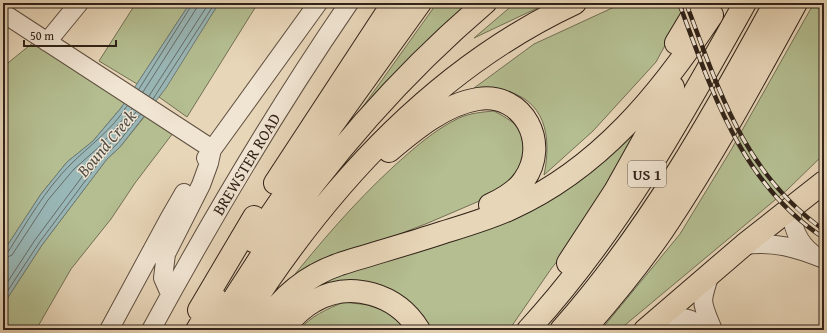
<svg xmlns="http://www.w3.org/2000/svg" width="827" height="333" font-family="'Gentium Book Plus',serif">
	<rect width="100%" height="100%" fill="#e8d6b9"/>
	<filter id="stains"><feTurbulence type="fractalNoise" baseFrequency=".005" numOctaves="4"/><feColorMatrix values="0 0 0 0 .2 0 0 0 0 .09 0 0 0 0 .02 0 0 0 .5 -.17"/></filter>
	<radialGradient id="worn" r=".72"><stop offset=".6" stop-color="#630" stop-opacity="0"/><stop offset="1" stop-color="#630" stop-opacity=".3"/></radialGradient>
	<path fill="#b4be91" stroke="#727054" d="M136 3H190L137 84 99 61Z
		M219 3H258L187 117 159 97Z
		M437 3H469L362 108Z
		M515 3H548L474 38Z
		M623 3H688L656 62 593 131 544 175C552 137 546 98 501 90 492 88 480 90 470 91L534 44Z
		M814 3H824V154L787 190 619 330H601L680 234 731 150Z
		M40 37 125 103 93 141 67 162 41 194 3 252V67Z
		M494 111C522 126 521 129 526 158L508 184 491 196 428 223 351 253 287 284C320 243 354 203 393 167 413 149 434 130 459 118 470 113 483 112 494 111Z
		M145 116 173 133 135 183 111 219 71 269 37 328 34 330H3V305L42 245 107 159 120 147Z
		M636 132 605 200 551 269 509 330H430L399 296 311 294 308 289 585 173Z
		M344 302 368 305 391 313 408 330H299C311 316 327 309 344 302Z"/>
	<path fill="#99b7b7" stroke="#6f7b77" d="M190 3H219L166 88 120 147 107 159 42 245 3 305V252L41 194 67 162 93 141 121 108Z"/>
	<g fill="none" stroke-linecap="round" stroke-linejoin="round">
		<path stroke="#656c68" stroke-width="1" d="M139 89 193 3
			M143 92 196 9 198 3
			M149 96 209 3
			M153 99 215 3
			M3 254 8 252C27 222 45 190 70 165 90 145 112 130 127 106
			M3 259 12 255 48 200 74 169 99 147 132 109
			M3 289 35 240 99 154 113 141 136 112
			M3 298 39 243 103 157 117 144 141 114"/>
		<g stroke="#5f4f40" stroke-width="20">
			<path id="minor" d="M3 13 212 149 209 163 201 185 166 254 163 278 170 294
				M47 42 79 3
				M206 158 318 3
				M791 207C792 226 797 242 813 254
				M744 245C774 241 797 248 824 259
				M710 274C700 304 701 301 713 330
				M654 324C669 320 691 310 699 330
				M109 330 169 219 184 193
				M151 330C212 218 277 108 349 3"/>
		</g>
		<g stroke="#312218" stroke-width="24">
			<path id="highway" d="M676 43 700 3
				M389 151C414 130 445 104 478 99 524 92 550 144 524 180 516 192 503 199 490 205
				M275 183 393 3
				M253 241 333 124 420 3
				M568 263 615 191 673 87
				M199 310 254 217
				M197 330 216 299
				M215 330C288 206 375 97 485 3
				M236 330C320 195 429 71 575 3
				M260 330C279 298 305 276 340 264 372 254 404 245 435 235 460 227 486 220 510 209 599 169 660 94 712 15
				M282 330C291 319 301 308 314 301 351 280 397 294 419 330
				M528 330C618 232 681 118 745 3
				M561 330C649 231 712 118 775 3
				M584 330C612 298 639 265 663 230 712 157 754 80 796 3
				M645 330 744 245 824 182"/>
		</g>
		<use href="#minor" stroke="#f0e4d2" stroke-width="18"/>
		<use href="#highway" stroke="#e8d6b9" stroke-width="22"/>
		<g stroke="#312218" stroke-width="4.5">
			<path id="rail" d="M679 3C712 91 741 184 824 238
				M686 3C719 90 744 174 824 230"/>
		</g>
		<use href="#rail" stroke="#f0e4d2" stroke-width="3" stroke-dasharray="9" stroke-linecap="butt"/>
	</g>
	<g text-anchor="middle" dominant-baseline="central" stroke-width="3" stroke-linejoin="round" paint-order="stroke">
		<rect fill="#f0e4d2" stroke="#6a5c50" stroke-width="1" x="628" y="161" width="38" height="26" rx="3"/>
		<g font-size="15" font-weight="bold" fill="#312218">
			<text x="647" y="174">US 1</text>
		</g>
		<g font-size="16" fill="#312218" stroke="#f0e4d2">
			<text transform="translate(246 164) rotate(-59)">BREWSTER ROAD</text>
		</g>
		<g font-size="17" font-style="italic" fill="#504f48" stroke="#f0e4d2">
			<text transform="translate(106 143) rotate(-50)">Bound Creek</text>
		</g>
	</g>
	<rect width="827" height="333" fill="none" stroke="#e8d6b9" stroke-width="16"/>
	<rect x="4" y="4" width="819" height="325" fill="none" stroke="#312218" stroke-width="2"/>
	<rect x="8" y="8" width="811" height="317" fill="none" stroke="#312218"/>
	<path d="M24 40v6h92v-6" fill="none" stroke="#312218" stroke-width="2"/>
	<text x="30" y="40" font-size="12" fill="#312218" stroke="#f0e4d2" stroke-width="3" paint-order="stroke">50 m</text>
	<rect width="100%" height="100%" filter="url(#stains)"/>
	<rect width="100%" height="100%" fill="url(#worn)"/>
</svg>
